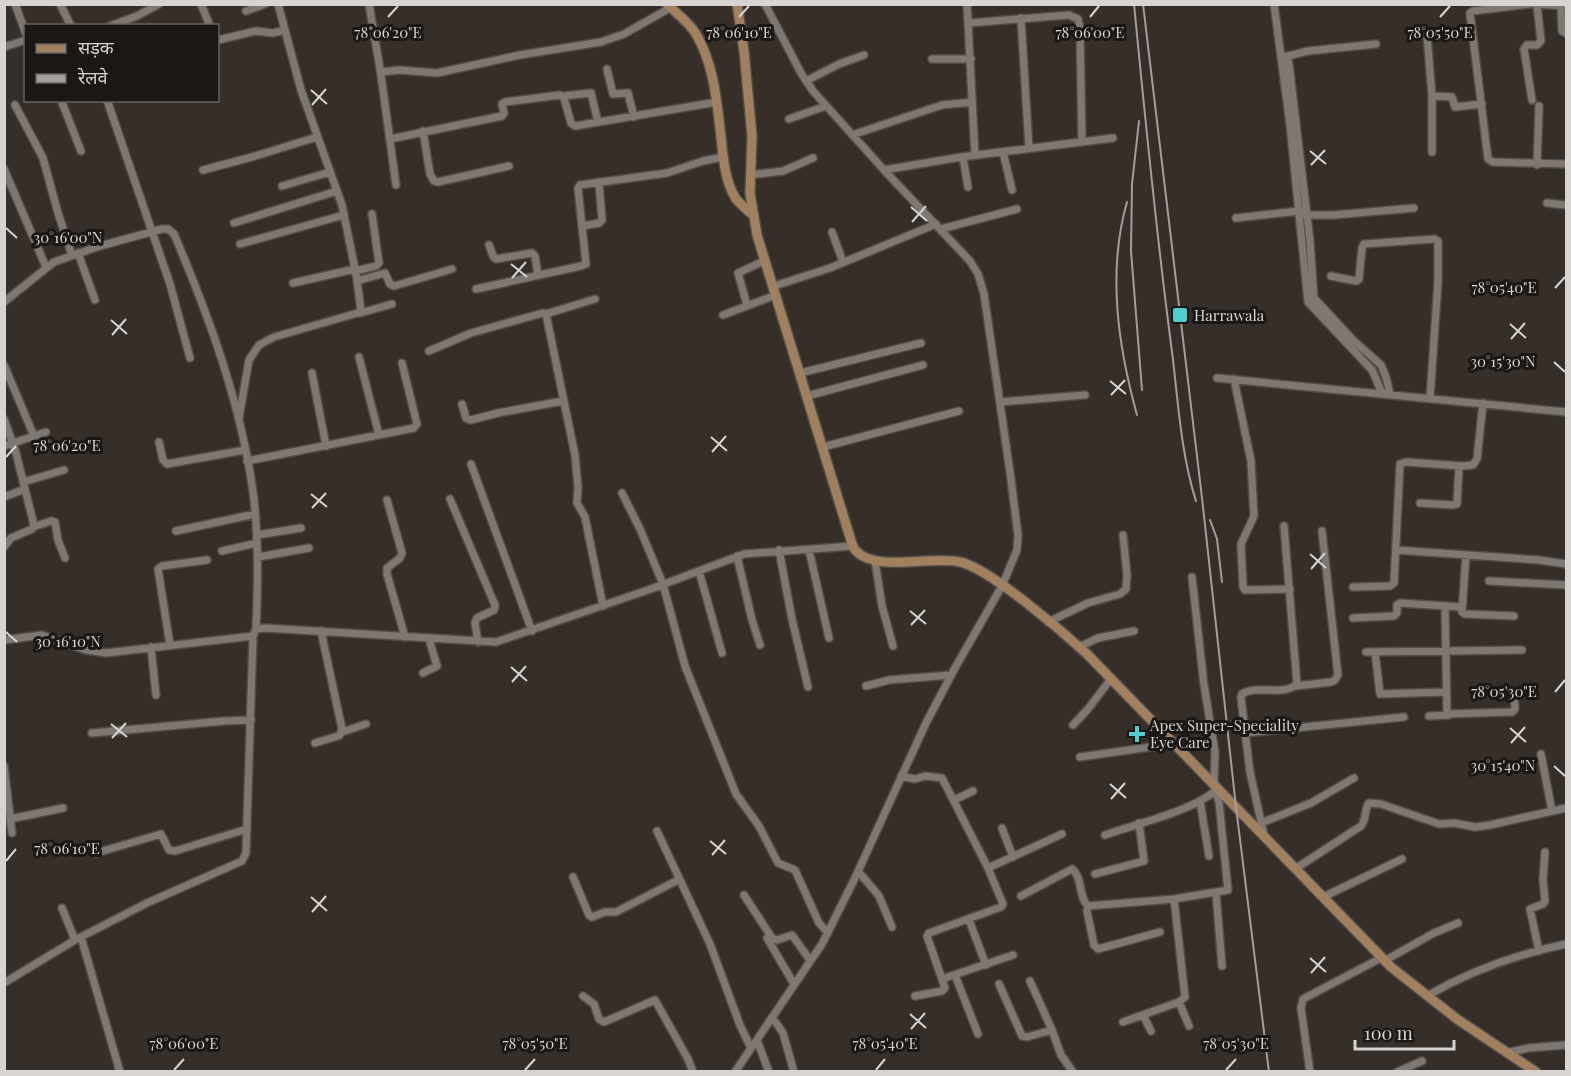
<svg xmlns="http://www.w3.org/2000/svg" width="1571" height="1076" font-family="'Playfair Display','Noto Sans Devanagari',serif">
	<rect width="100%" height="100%" fill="#352e29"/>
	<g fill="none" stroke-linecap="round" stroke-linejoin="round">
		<g stroke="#514c47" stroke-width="10">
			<path id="street" d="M15 4 26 34
				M60 4 71 26
				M201 4 210 26
				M369 4 381 75 396 185
				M967 4 975 155
				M1274 4 1290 125 1308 302 1372 370 1382 393
				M1529 4 1473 11 1470 13 1488 159 1493 162 1566 164
				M1533 4 1566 6
				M1561 6 1562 31 1566 33
				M246 11 265 4
				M1021 18 1029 148
				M969 23 1069 15 1078 19 1080 29 1082 142
				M110 26 137 16 159 4
				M1427 35 1432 96 1452 97 1455 107 1482 104
				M218 40 256 31 273 33 285 30
				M4 47 26 40
				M1281 55 1288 60 1289 64 1310 241 1314 298 1353 340 1381 365 1386 377 1390 394
				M1284 57 1308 51 1376 44
				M932 59H971
				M607 69 613 94 628 93 634 117
				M381 72 400 70 437 73 520 55 601 42 624 34 670 8
				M806 81 839 64 864 55
				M563 96 591 93 598 122
				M61 100 81 151
				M107 100 170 284 190 358
				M1532 100 1524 49 1527 45H1537L1541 41 1537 5
				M15 105 43 158 58 213 72 255
				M789 119 826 106
				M423 131 430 174 434 181 438 182 509 166
				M852 135 942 105 972 102
				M390 139 502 116 504 113 502 104 505 102 560 95 564 98 571 123 575 126 717 102
				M1003 152 1012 190
				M1432 152V96
				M963 157 968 187
				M1537 165 1539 106
				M4 169 46 267
				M203 170 252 157 317 137
				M884 170 961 157 1113 138
				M750 175 783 171 813 158
				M282 186 330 172
				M1547 203 1566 205
				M1236 218 1299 211 1310 215H1334L1414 208
				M234 223 337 191
				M582 226 599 223 602 220 599 182
				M941 229 1017 209
				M832 232 843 262
				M240 244 344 215
				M489 245 493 256 496 259 532 253 535 256 538 275
				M78 253 95 300
				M355 271 376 266 379 263 372 214
				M1331 276 1356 281 1359 279 1362 248 1364 244 1434 239 1438 241V282L1430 398
				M357 281 385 273 390 284 394 286 452 269
				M293 283 355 269
				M774 286 830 268 936 224
				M476 289 581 266 586 264 578 188 580 185 667 173 703 161 723 157
				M4 302 54 262 100 246 162 229H168L174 234C209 316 241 404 253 492 259 538 258 583 256 629
				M747 305 738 273 764 261
				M360 313 392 304
				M546 314 595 299
				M723 315 776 295
				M429 351 471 333 543 313 546 314 575 455 578 487 577 503 585 517 603 606
				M359 357 379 435
				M4 365 34 436
				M312 373 326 446
				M800 373 921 343
				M1217 378 1566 412
				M1234 379 1251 461 1254 516 1241 544 1243 587 1245 590 1290 589
				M807 396 923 365
				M1000 402 1085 395
				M462 404 466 418 471 420 498 413 563 401
				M239 418 249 360 259 345 274 337 361 312 357 279 342 205 301 90 278 4
				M4 419 16 453 34 525 32 529 11 538 4 547
				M159 442 163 460 167 464 245 450
				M4 446 46 432
				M823 447 959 411
				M247 461 414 428 417 424 402 363
				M471 464 532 631
				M23 482 64 470
				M622 493 640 529 663 584 685 666 736 794 759 826 778 863 795 870 819 923 828 933
				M4 497 25 489
				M450 499 495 605 494 610 477 618 475 623 478 642
				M387 500 402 553 400 558 387 568V574L405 637
				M1420 503 1452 505 1457 504 1459 466
				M33 527 51 521 55 522 58 540 65 558
				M176 531 255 514
				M257 535 301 528
				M779 550 792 619 808 687
				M809 550 829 638
				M1396 550 1539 560 1566 564
				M222 551 257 543
				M1466 555 1462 612 1465 614 1514 616
				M737 556 752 620 760 645
				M258 557 309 548
				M875 561 882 606 893 646
				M699 571 722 653
				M1489 581 1566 585
				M1353 587 1390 586 1394 583 1400 464 1406 462 1462 466 1473 465 1477 459 1483 403
				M1445 606 1447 714 1512 712 1515 709 1514 696
				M1353 618 1394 616 1397 613V605L1400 603 1461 607
				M1048 622 1088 603 1120 594 1126 589 1127 575 1123 535
				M4 640 42 635 86 650 106 653 253 636
				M170 645 158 569 162 566 207 560
				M151 647 156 695
				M1079 647 1098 638 1134 631
				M1366 652 1522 650
				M1375 652 1380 694 1446 692
				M423 673 437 666 429 639
				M866 686 889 680 951 675
				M1296 686 1331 682 1335 680 1338 675 1322 531
				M1429 716 1449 715
				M1073 725 1088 709 1110 680
				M342 732 366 724
				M92 733 224 721 251 720
				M1245 733 1404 717
				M315 743 338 736 340 735 342 729 321 631
				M1541 754 1552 811
				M1080 757 1172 744
				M4 766 12 833
				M901 776 915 779 925 776 942 778 988 868 1003 904 1001 907 929 933 927 936 945 988 942 991 915 996
				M954 800 973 791
				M1200 801 1209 856
				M10 819 63 808
				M1261 823 1311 803 1354 778
				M1002 828 1013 857
				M657 831 710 944 740 1025 751 1048
				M1105 835C1136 824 1192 811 1215 791
				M1264 835 1250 772 1241 698 1242 694C1257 684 1283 697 1297 684L1284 526
				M96 853 161 834 169 850 175 851 247 829
				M988 868 1062 834
				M1295 869 1361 826C1367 819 1364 809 1369 803L1381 804 1439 824 1454 823 1475 827 1490 825 1566 808
				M858 871 879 896 892 927
				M1095 874 1144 861 1139 823
				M573 877 589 915 592 917 605 912H616L678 880
				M1216 893 1222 966
				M744 895 772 938 777 940 792 935 810 960
				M1021 896 1072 869C1083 877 1078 897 1088 906L1174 899 1228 890 1219 802 1214 785 1215 752 1204 685 1192 577
				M1323 897 1402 859
				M1088 906 1087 911 1094 945 1098 949 1160 932
				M62 908 75 940
				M969 920 986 965
				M81 937 120 1072
				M767 938 794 984
				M1539 951 1530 909 1543 904 1545 901 1543 880 1545 852
				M1384 961 1434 933 1458 923
				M955 975 978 1034
				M942 979 1013 955
				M1030 981 1052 1030
				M4 983 75 940 147 903 242 861 246 853 253 636 256 629 265 628 496 642 651 589 744 554 853 546
				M999 984 1022 1036 1027 1037 1052 1030 1061 1055 1073 1072
				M583 996 594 1004 599 1019 604 1022 655 1000 688 1059 693 1072
				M1427 996C1470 971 1518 954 1566 944
				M1179 1002 1189 1026
				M1143 1015 1151 1031
				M772 1017 783 1033 794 1072
				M1123 1022 1179 1002 1185 997 1174 899
				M757 1040 769 1072
				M1506 1053 1529 1048 1566 1045
				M735 1072 822 944 855 878 926 723 955 668 1002 586 1017 550 1018 535 1010 472 984 294 978 274 970 261 884 170 813 91 801 73 765 4
				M1310 1072 1301 1008 1303 999 1381 958
				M1397 1072 1422 1061"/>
		</g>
		<g stroke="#514c47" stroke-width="12">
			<path id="secondary" d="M667 4C677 14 689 22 696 34 714 64 717 103 721 137 723 157 725 182 736 199 741 205 747 210 753 215
				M737 4 744 51 752 136 750 193 757 235 849 534C851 540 852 547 856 551 877 573 932 555 960 562 989 568 1063 632 1087 654L1391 967 1457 1019 1536 1072"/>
		</g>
		<use href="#street" stroke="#7f7771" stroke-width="7"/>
		<use href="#secondary" stroke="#a0805f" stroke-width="9"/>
		<path stroke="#a49f9c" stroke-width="2" d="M1134 4C1145 118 1156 231 1171 344 1178 396 1180 451 1196 501
			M1143 4 1202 498 1236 807 1269 1072
			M1139 121 1132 184 1131 251 1142 390
			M1127 202C1107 272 1118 346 1137 415
			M1210 520 1217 539 1222 582"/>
	</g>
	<path fill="none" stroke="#d8d4d1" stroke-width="2" d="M388 17 398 6M739 17 749 6M1090 17 1099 6M1440 17 1450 6M311 90 327 104M312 105 326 89M1310 151 1326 164M1311 165 1325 150M911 207 927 221M912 222 926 206M6 228 17 238M511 264 527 277M512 278 526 262M1555 288 1565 277M111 320 127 334M1510 324 1526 338M112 335 126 319M1511 339 1525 323M1554 362 1565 372M1110 381 1126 394M1111 395 1125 380M711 437 727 451M712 452 726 436M6 457 16 446M311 494 327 507M312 508 326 493M1310 554 1326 568M1311 569 1325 553M910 611 926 624M911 625 925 610M6 632 17 642M511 667 527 681M512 682 526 666M1555 692 1565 680M111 724 127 737M1510 728 1526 742M112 738 126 723M1511 743 1525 727M1554 766 1565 776M1110 784 1126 798M1111 799 1125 783M710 841 726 854M712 855 725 840M6 861 16 849M311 897 327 911M312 912 326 896M1310 958 1326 972M1311 973 1325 957M910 1014 926 1028M911 1029 925 1013M174 1070 184 1059M525 1070 535 1059M876 1070 885 1059M1226 1070 1236 1059"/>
	<g fill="#52cdce" stroke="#1a1715" stroke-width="2">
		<rect x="1172" y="307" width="16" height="16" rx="3"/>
		<path d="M1134 725h6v6h6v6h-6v6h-6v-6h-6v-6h6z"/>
	</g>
	<g text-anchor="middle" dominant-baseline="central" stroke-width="6" stroke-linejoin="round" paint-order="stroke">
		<g font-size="15" fill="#d8d4d1" stroke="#1a1715" text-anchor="start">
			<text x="1194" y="315">Harrawala</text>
			<text x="1150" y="725">Apex Super-Speciality<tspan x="1150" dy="17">Eye Care</tspan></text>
		</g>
	</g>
	<g font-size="15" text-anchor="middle" fill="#d8d4d1" stroke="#1a1715" stroke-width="6" stroke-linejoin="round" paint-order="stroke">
		<text x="388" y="38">78°06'20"E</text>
		<text x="739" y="38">78°06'10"E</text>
		<text x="1090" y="38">78°06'00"E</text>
		<text x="1440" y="38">78°05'50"E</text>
		<text x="68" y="243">30°16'00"N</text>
		<text x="1504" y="293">78°05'40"E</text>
		<text x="1503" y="367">30°15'30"N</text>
		<text x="67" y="451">78°06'20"E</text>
		<text x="68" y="647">30°16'10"N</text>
		<text x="1504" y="697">78°05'30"E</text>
		<text x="1503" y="771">30°15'40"N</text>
		<text x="67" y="854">78°06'10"E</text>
		<text x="184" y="1049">78°06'00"E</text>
		<text x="535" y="1049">78°05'50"E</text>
		<text x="885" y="1049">78°05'40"E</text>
		<text x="1236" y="1049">78°05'30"E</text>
	</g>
	<rect width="1571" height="1076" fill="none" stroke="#d8d4d1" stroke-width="12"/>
	<rect x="24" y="24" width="195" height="78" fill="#1a1715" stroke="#666360" stroke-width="1.5"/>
	<rect x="36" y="44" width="30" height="9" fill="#a0805f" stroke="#666360" stroke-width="1.5"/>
	<text x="78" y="54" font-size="18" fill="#d8d4d1">सड़क</text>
	<rect x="36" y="74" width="30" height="9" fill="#a49f9c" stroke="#666360" stroke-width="1.5"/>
	<text x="78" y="84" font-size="18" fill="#d8d4d1">रेलवे</text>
	<path d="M1355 1040v9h99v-9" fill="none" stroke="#d8d4d1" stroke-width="3"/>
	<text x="1364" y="1040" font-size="18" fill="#d8d4d1" stroke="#1a1715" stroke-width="4.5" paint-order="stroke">100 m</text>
</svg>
